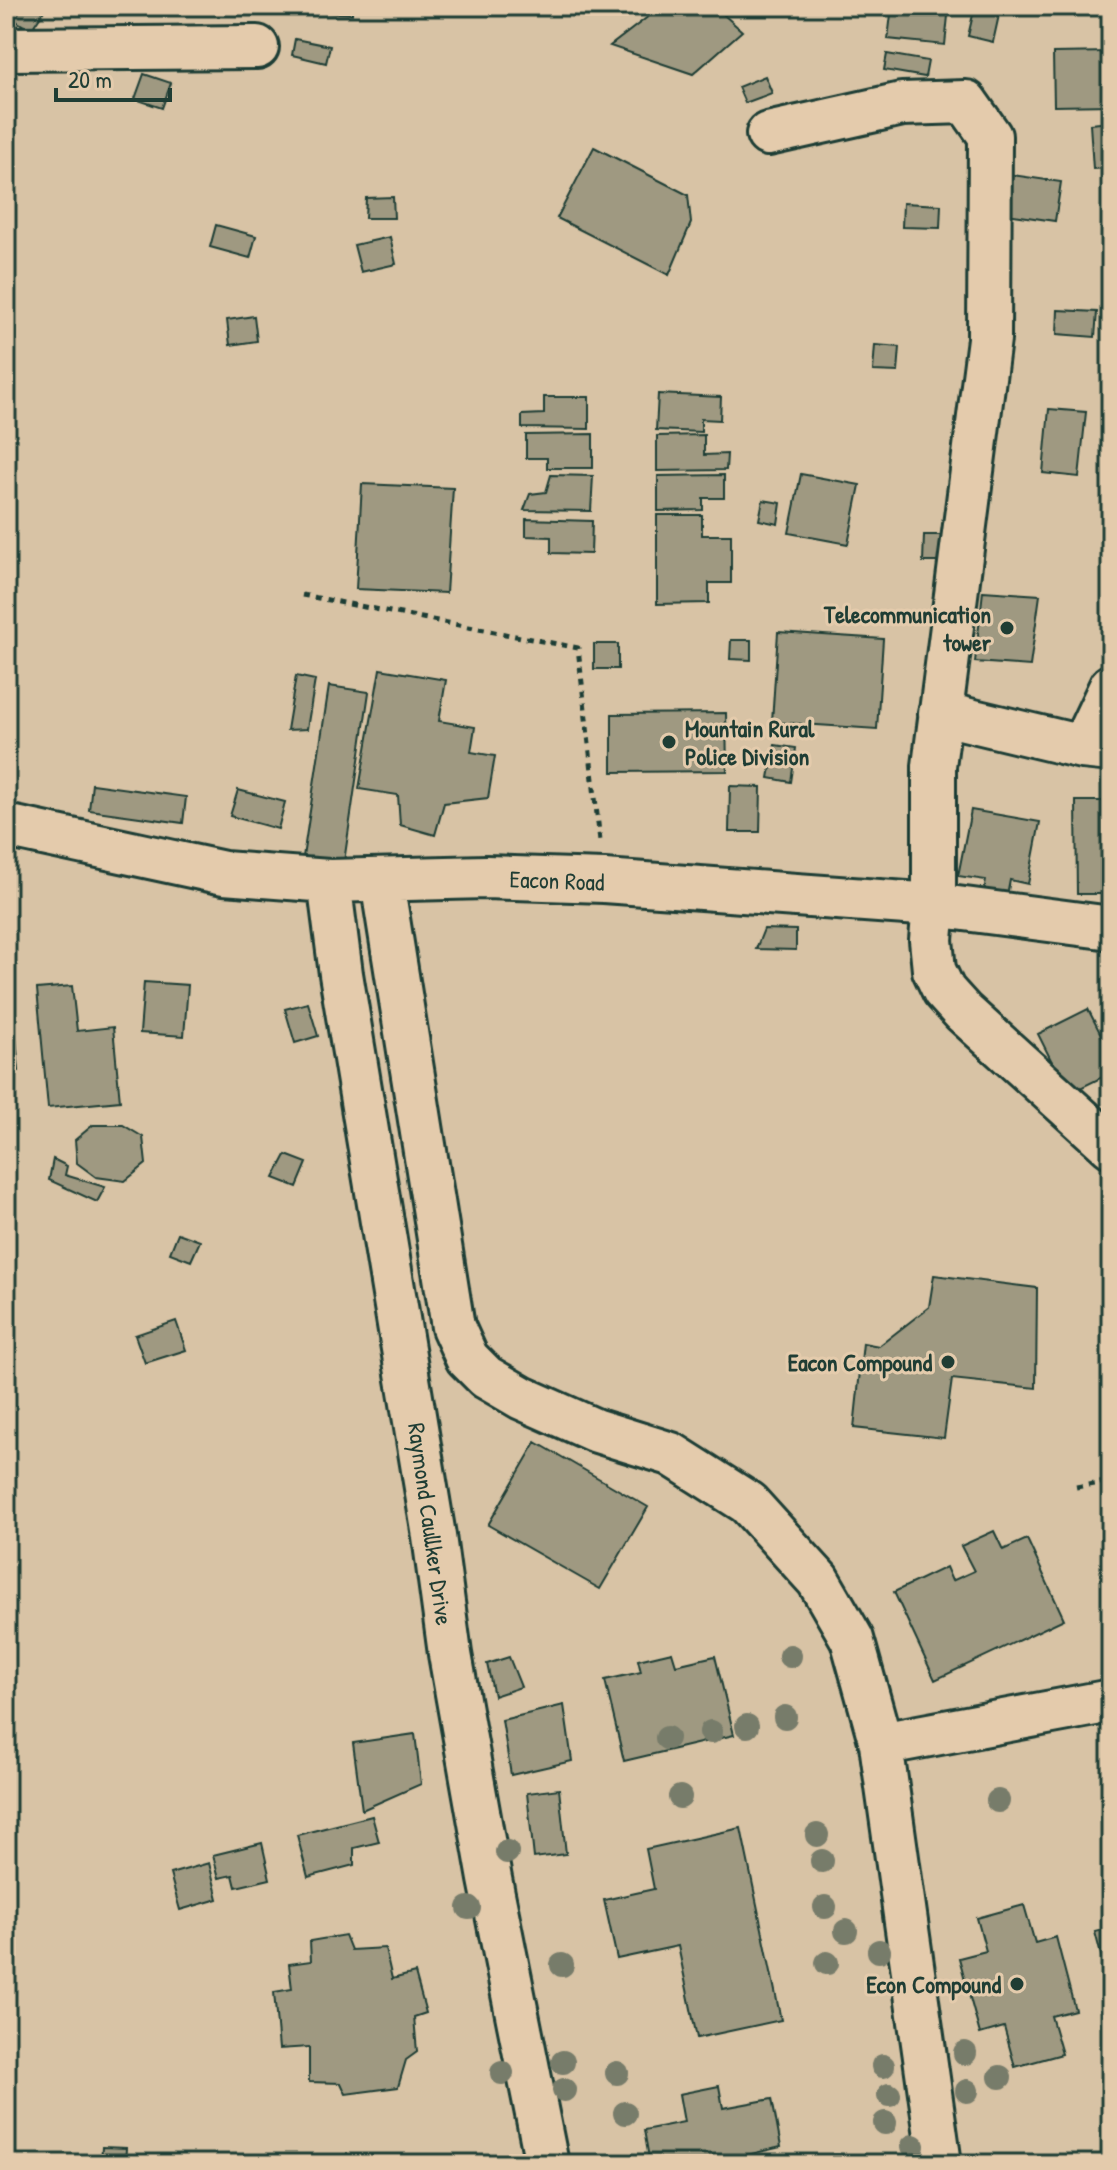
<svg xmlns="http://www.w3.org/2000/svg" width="1117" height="2170" font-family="'Patrick Hand',sans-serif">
	<rect width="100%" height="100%" fill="#d8c3a5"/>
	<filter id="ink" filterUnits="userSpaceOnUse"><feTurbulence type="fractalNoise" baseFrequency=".0125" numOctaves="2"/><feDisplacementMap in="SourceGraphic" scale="16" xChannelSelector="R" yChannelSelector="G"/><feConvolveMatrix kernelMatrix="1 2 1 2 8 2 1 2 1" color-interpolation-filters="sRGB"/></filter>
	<g filter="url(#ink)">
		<path fill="#9f9981" stroke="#1f3d34" stroke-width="2" d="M6 6H47L31 30 6 15Z
			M318 6H352V14L320 13Z
			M662 6H714L742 31 693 74 610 46Z
			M892 6H949L945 45 888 39Z
			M975 6H1001L993 42 968 36Z
			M295 39 330 46 326 63 292 55Z
			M1111 52V105L1054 106 1053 53Z
			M887 54 928 61 925 77 884 70Z
			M144 74 171 83 162 108 135 99Z
			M765 76 772 93 745 103 738 87Z
			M1111 122V168L1093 169 1090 124Z
			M594 147 688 195 691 223 669 275 557 218Z
			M1006 174 1061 182 1055 221 1000 213Z
			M393 197 394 218H365L366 198Z
			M903 203 941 205 940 228 902 227Z
			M216 225 256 236 250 258 210 247Z
			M390 237 396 264 361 272 354 245Z
			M1058 310 1097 312 1095 337 1057 334Z
			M254 316 257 341 230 345 227 320Z
			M875 345 900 347 898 372 873 371Z
			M658 394 721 397 720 420 701 419V432L656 430Z
			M544 397H589V429L522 428V415L544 414Z
			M1049 409 1086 412 1079 477 1043 473Z
			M593 434V468H547V458H526V435Z
			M704 435V455L727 454 726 470 657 471V436Z
			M801 474 860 485 848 544 789 533Z
			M551 475 593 476 591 511 524 510 530 494 546 492Z
			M724 475V498H703V510L658 511V476Z
			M362 484 453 488 446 593 356 589Z
			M763 500 781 503 778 524 759 520Z
			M657 515H702V535H731V583H709V603L657 604Z
			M526 519 592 521 591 554 551 553V537L526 536Z
			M924 535H944L943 562H923Z
			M983 591 1040 595 1030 666 975 662Z
			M778 632 883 639 877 729 772 722Z
			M731 640H751V660L730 659Z
			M594 644H618V669H594Z
			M380 669 446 680 439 721 475 727 471 752 495 756 488 798 444 803 435 835 400 825 398 795 359 789Z
			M296 676 315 680 307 729 287 730Z
			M329 686 369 692 344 862 303 857Z
			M726 713 727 771 612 772V714Z
			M775 745 796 748 791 782 769 778Z
			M92 784 186 797 183 823 89 810Z
			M730 786 761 787 760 832H729Z
			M238 790 285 802 278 829 230 816Z
			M1076 801H1111V894H1077Z
			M971 810 1040 822 1028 884 1010 880 1007 896 984 892 986 880 958 876Z
			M764 929 796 930V950L756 949Z
			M6 964H9L19 1071 6 1073Z
			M144 982 188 985 184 1036 140 1033Z
			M72 986 77 1031 113 1027 120 1101 48 1108 37 989Z
			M308 1003 318 1036 295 1043 285 1009Z
			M1088 1009 1111 1054V1073L1068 1094 1038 1034Z
			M93 1125H123L143 1137 146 1164 125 1181 96 1177 77 1163 75 1140Z
			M286 1155 307 1163 297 1187 274 1178Z
			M53 1159 67 1166 65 1175 105 1187 97 1202 49 1180Z
			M178 1233 200 1241 191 1261 170 1253Z
			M934 1275 1037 1288 1036 1388 952 1379 944 1438 854 1428 863 1343 879 1346 929 1307Z
			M176 1321 186 1350 145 1363 135 1335Z
			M536 1442 648 1507 600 1589 488 1525Z
			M994 1531 1003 1550 1027 1539 1064 1619 935 1680 894 1592 946 1567 952 1581 974 1571 961 1546Z
			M672 1652 676 1665 715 1656 734 1735 624 1761 605 1680 641 1672 638 1660Z
			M509 1657 521 1687 494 1696 487 1664Z
			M564 1705 572 1761 511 1775 502 1720Z
			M415 1734 421 1784 362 1810 353 1743Z
			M559 1789 566 1854 534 1858 527 1793Z
			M372 1816 379 1842 354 1848V1865L308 1877 297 1835Z
			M741 1828 781 2020 697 2038 678 1946 617 1959 604 1900 654 1889 646 1849Z
			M262 1843 270 1879 236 1887 233 1875 219 1878 213 1855Z
			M209 1863 218 1899 180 1910 170 1874Z
			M1024 1905 1035 1943 1056 1937 1075 2010 1051 2016 1062 2054 1015 2067 1004 2027 980 2034 959 1958 986 1951 977 1918Z
			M1111 1928V1993L1095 1932Z
			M345 1935 351 1950 385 1948 392 1979 415 1973 426 2013 414 2017 417 2052 406 2060 398 2087 346 2094 341 2083 309 2082V2047L279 2049 274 1992 292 1989 289 1964 311 1961 310 1941Z
			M719 2086 723 2108 772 2099 781 2147 747 2155 749 2164H650L644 2130 684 2122 679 2094Z
			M102 2147 126 2148 125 2164H101Z"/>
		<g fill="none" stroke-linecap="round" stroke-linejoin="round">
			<g stroke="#1f3d34" stroke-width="48">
				<path id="minor" d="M6 49 257 47
					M768 134 902 104 966 102 990 136 989 339 934 766V905L931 940 934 970 944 991 963 1012 1111 1146
					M940 713 1082 747 1111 750
					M1082 747 1111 686
					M6 826 224 873 329 881 486 877 604 881 934 905 1111 928
					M329 881 341 974 434 1536 450 1654 490 1879 547 2164
					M382 881 453 1327 467 1358 486 1377 522 1398 594 1430 671 1454 748 1503 818 1580 852 1639 881 1744 940 2164
					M881 1744 1111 1701"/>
			</g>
			<path stroke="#1f3d34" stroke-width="5" stroke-dasharray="6 6" stroke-linecap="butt" d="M302 595 578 648 600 841
				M1076 1487 1111 1481"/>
			<use href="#minor" stroke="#e4cbac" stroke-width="42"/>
		</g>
		<g fill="#777c6a">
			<circle cx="790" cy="1656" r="12"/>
			<circle cx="785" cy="1717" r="12"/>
			<circle cx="747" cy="1726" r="12"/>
			<circle cx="711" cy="1732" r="12"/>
			<circle cx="667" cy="1738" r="12"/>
			<circle cx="680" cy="1797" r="12"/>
			<circle cx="998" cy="1801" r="12"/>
			<circle cx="817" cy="1835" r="12"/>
			<circle cx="507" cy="1852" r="12"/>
			<circle cx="822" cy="1861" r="12"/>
			<circle cx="825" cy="1907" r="12"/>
			<circle cx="469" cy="1908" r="12"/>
			<circle cx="846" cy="1931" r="12"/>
			<circle cx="879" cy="1951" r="12"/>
			<circle cx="827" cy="1963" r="12"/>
			<circle cx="562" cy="1965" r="12"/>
			<circle cx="965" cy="2053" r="12"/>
			<circle cx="563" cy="2062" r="12"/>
			<circle cx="883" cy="2066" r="12"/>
			<circle cx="502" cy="2073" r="12"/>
			<circle cx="617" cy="2073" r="12"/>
			<circle cx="1000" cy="2077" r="12"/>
			<circle cx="564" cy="2090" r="12"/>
			<circle cx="967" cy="2091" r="12"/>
			<circle cx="889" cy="2095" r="12"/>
			<circle cx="625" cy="2113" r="12"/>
			<circle cx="885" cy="2123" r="12"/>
			<circle cx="913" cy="2146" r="12"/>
		</g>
	</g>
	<g fill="#1f3d34" stroke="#e4cbac" stroke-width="3">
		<circle cx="1007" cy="628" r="8"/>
		<circle cx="669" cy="742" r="8"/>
		<circle cx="948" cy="1362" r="8"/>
		<circle cx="1017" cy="1984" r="8"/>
	</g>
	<g text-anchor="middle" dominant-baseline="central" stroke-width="6" stroke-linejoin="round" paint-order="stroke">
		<g font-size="24" font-weight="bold" fill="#1f3d34" stroke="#e4cbac" text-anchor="end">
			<text x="991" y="614">Telecommunication<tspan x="991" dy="28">tower</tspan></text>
			<text x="685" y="728" text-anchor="start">Mountain Rural<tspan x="685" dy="28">Police Division</tspan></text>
			<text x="932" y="1362">Eacon Compound</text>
			<text x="1001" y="1984">Econ Compound</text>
		</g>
		<g font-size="24" fill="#1f3d34" stroke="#e4cbac">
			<text transform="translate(557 880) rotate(2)">Eacon Road</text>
			<text transform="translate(431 1524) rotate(82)">Raymond Caullker Drive</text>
		</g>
	</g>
	<rect width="1117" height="2170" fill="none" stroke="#e4cbac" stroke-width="32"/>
	<rect x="16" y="16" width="1085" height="2138" fill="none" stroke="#1f3d34" stroke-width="3" filter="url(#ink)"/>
	<path d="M56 88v12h114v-12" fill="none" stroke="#1f3d34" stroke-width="4"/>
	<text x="68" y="88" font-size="24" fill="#1f3d34" stroke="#e4cbac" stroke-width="6" paint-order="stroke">20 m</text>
</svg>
